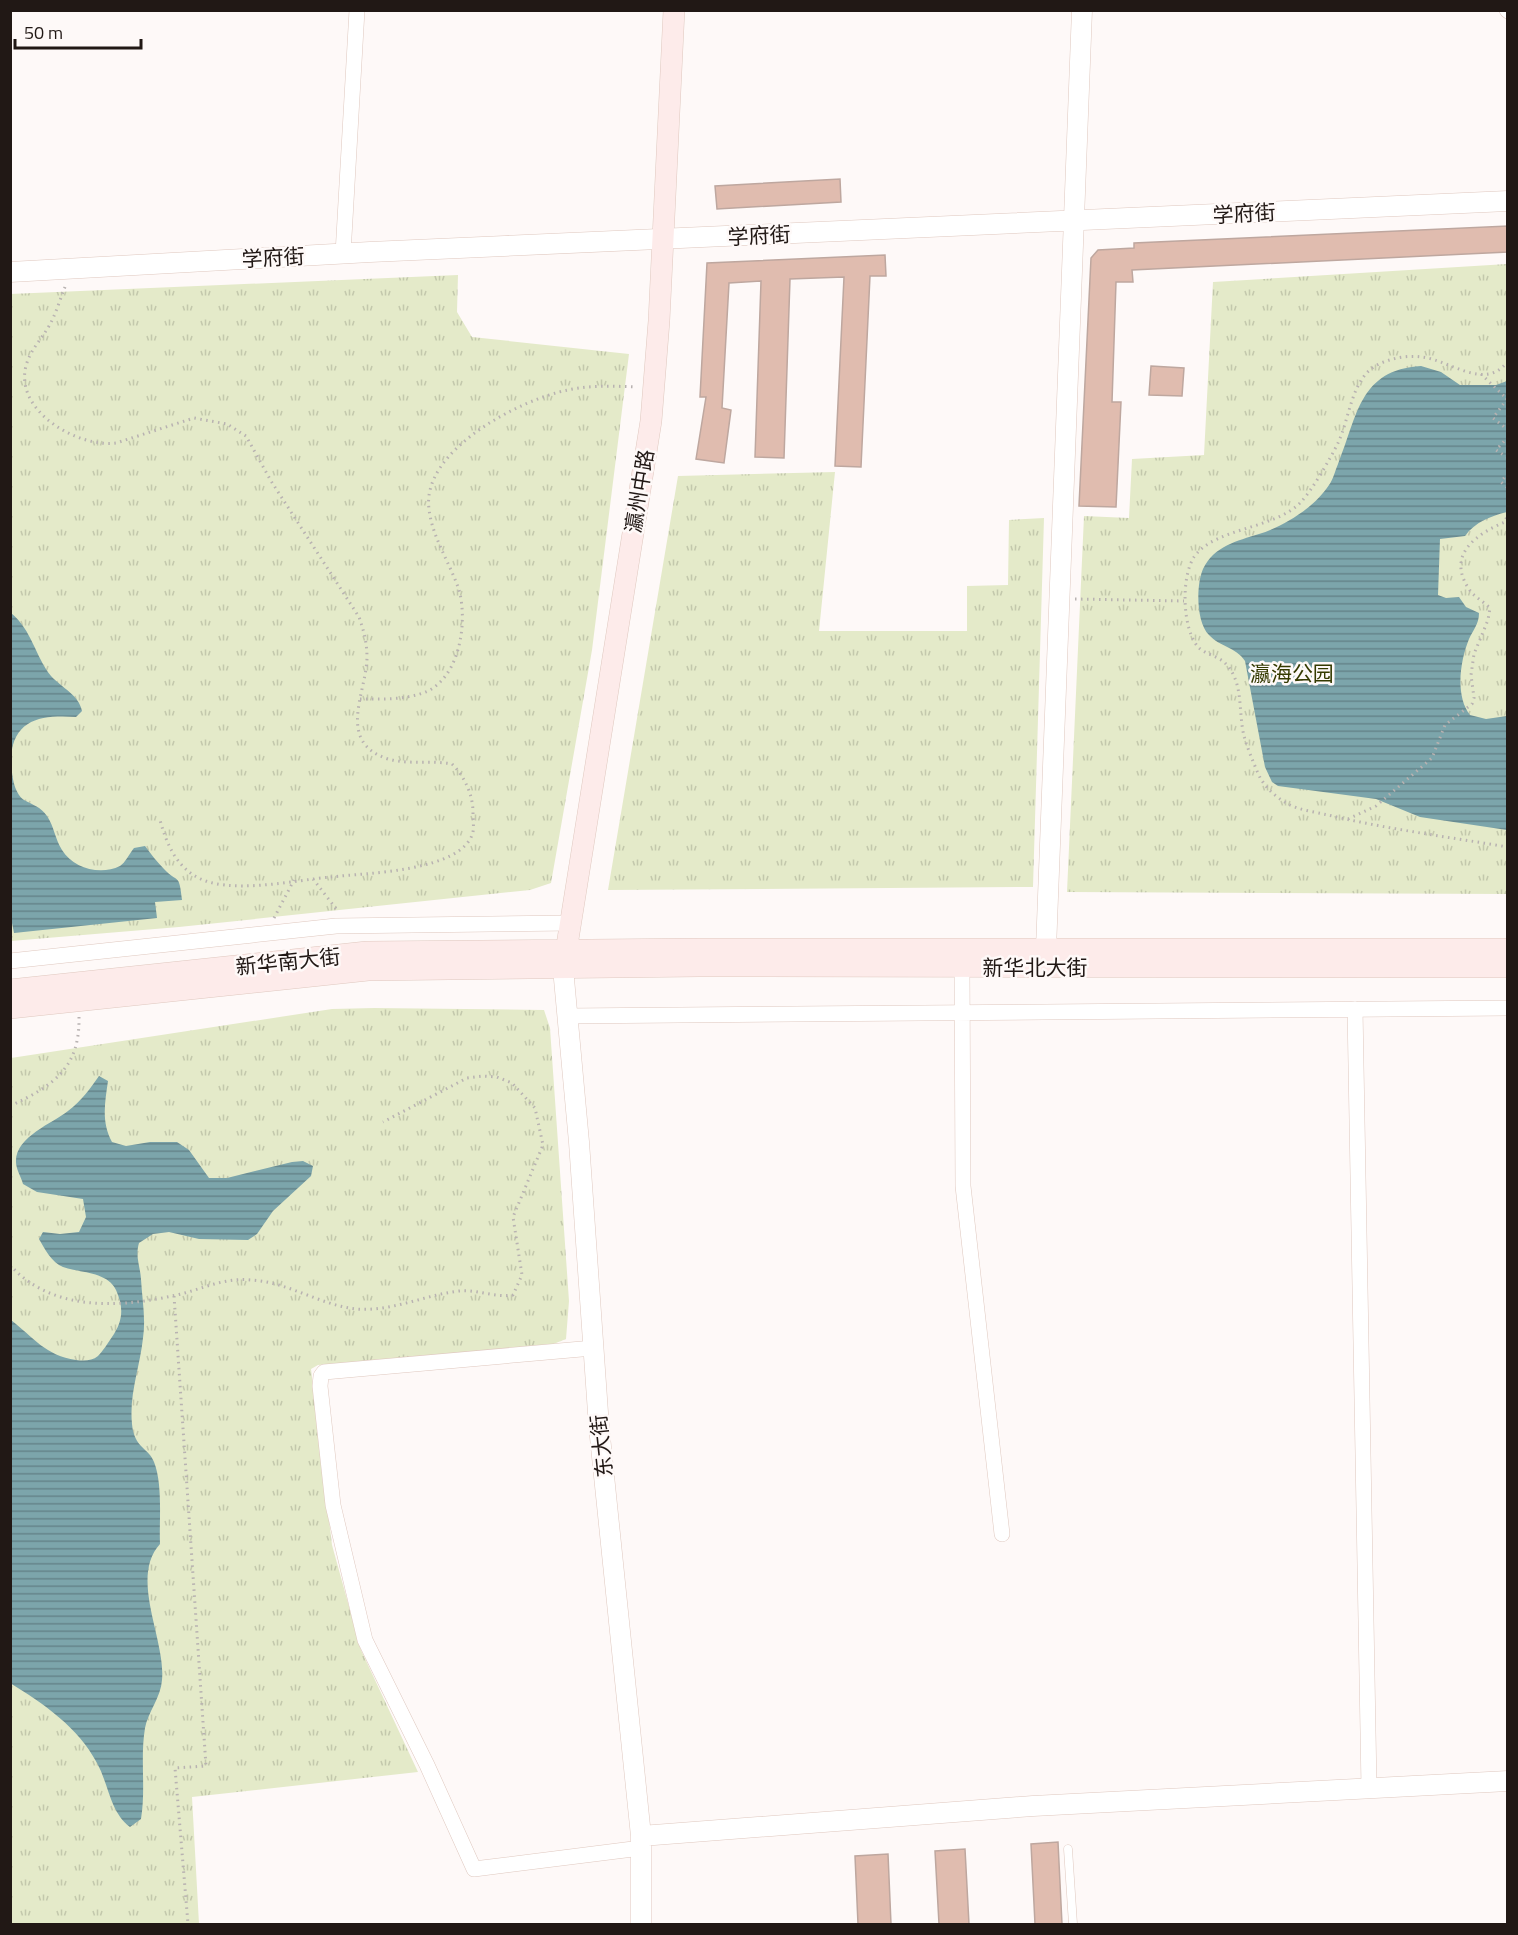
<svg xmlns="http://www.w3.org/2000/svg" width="1518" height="1935" font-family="'Titillium Web','Noto Sans SC',sans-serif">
	<defs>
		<pattern id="grass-tufts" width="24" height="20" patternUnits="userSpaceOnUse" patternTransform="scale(1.5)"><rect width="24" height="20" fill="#e4eac9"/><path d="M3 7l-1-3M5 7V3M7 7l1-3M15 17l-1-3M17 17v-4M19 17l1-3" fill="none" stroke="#c3c8ac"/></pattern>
		<pattern id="water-rules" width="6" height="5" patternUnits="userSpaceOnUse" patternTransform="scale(1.5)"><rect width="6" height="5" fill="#7ca5ab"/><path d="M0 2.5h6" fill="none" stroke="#65858a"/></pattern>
	</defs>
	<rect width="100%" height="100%" fill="#fef9f8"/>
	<path fill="url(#grass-tufts)" d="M1507 264V894L1067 892 1084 516 1129 518 1132 459 1204 455 1213 282Z
		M458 275 457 312 472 337 629 354 592 650 551 883 530 890 179 927 11 941 10 294Z
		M835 472 819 631H967V586L1008 585 1009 520 1044 518 1033 887 608 890 678 476Z
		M374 1008 544 1010 550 1028 569 1301 566 1339 546 1347 318 1365 311 1369 332 1545 361 1650 418 1772 192 1797 199 1924H11V1058L332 1009Z"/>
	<path fill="url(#water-rules)" d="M1421 366 1441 372 1460 385H1496L1507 381V512C1491 516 1475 522 1465 536L1440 539 1438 595 1446 598 1459 597 1466 607 1479 613C1479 624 1473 630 1469 639 1460 661 1455 696 1470 715L1486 719 1507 716V830L1420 817 1376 799 1278 786 1272 782 1265 767 1245 661C1236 647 1220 647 1209 635 1196 622 1196 585 1203 569 1214 546 1237 541 1259 534 1283 527 1315 507 1329 485 1333 480 1335 471 1338 464 1358 415 1359 370 1421 366Z
		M11 613C32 630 35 656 51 676 62 688 79 695 82 711L76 717C43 715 14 718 11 757Z
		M11 761C12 774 13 792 24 800 33 805 41 807 47 816 54 826 55 839 62 850 73 868 100 876 120 866 125 863 130 853 134 848L145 846C151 854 157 862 164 869 178 884 179 872 182 900L155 902 157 918 14 933 10 913Z
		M99 1076 108 1081C105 1102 101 1122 112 1142L126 1146 150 1142H177L189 1150 209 1178H227L292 1162 303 1161 313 1166 311 1176 273 1211 257 1234 248 1240 199 1239 169 1232 153 1234 139 1243C135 1257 140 1265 141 1279 142 1298 146 1319 143 1338 140 1367 129 1394 132 1424 134 1448 149 1448 154 1462 163 1485 159 1519 160 1544 129 1578 166 1640 162 1680 161 1697 148 1712 145 1728 140 1758 146 1789 141 1819L130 1827C110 1812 109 1785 97 1763 78 1727 44 1704 10 1683L11 1320C33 1337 46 1356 76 1360 84 1361 92 1361 98 1356 103 1351 108 1343 112 1337 123 1321 124 1308 116 1290 107 1271 79 1273 63 1267 52 1263 44 1248 39 1239L43 1232 60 1234 79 1232 86 1217 83 1199 37 1192 23 1184C21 1177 16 1169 16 1162 15 1137 53 1123 68 1111 81 1101 90 1089 99 1076Z"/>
	<path fill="#e0bcaf" stroke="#bea79f" stroke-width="1.5" d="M840 179 841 202 717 209 715 186Z
		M1508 226V252L1132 270 1133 282H1116L1112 402H1121L1116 507 1079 506 1091 258 1098 250 1134 248V243Z
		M885 255 886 276H870L861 467 835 466 844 277 790 279 784 458 755 457 761 281 729 283 722 408 731 410 724 463 696 459 706 397H700L707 263Z
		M1151 366 1184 368 1182 396 1149 395Z
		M1058 1842 1062 1924H1035L1031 1844Z
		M965 1849 969 1924H939L935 1851Z
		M888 1854 891 1924H858L855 1856Z"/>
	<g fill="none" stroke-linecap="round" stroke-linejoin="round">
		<g stroke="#dfc8bf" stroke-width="9">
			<path id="service" d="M1068 1849 1073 1924"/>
		</g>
		<g stroke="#dfc8bf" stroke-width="16">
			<path id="minor" d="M1507 10 1508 11
				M343 254 357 10
				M10 961 336 926 570 923
				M962 967 963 1186 1002 1534
				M1355 1009 1369 1787
				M567 1016 1508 1008
				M593 1348 324 1372 321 1376 320 1386 333 1505 365 1640 427 1765 474 1869 641 1848"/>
		</g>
		<g stroke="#dfc8bf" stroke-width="21">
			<path id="tertiary" d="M10 272 370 252 1508 201
				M1046 949 1082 10
				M563 968 579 1142 599 1427 641 1836V1924
				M641 1836 1033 1806 1508 1781"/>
		</g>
		<g stroke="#dfc8bf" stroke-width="22">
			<path id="secondary" d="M564 964 651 421 659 321 674 10
				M10 990 367 952 699 949H1508
				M10 1008 368 970 699 966 1508 967"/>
		</g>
		<path stroke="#b8b2b1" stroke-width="3" stroke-dasharray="1.5 4.5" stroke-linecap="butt" d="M65 287C60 299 56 314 49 326 41 340 30 350 26 366 14 411 78 448 116 443L194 418 227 424 246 436 271 481 359 617C364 631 367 643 367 658 366 694 336 742 388 759 409 765 431 760 452 764 465 777 473 795 473 813 473 819 474 826 473 832 463 872 364 873 331 877 295 880 227 896 195 876 175 864 166 842 160 820
			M1508 361C1485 392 1450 360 1422 357 1407 355 1391 358 1377 365 1351 379 1350 418 1338 443 1330 459 1313 489 1301 502 1274 530 1215 527 1194 557 1181 577 1182 628 1198 647 1206 655 1219 656 1226 664 1244 683 1238 712 1244 736 1247 747 1252 759 1257 771 1263 786 1274 796 1288 804 1299 810 1315 812 1328 815 1387 829 1448 837 1508 847
			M1481 374 1507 399 1493 418 1508 430
			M1508 437 1496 450 1508 458
			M1508 473 1501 482 1508 488
			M1075 599 1184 601
			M360 699C381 699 403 700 423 693 460 680 468 622 459 590 450 563 432 537 429 509 421 450 521 399 568 390 591 385 613 386 636 387
			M1348 819 1376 806 1432 758 1445 725 1472 704 1474 698 1471 675 1474 654 1488 620 1490 608C1483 601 1474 597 1469 589 1446 555 1476 534 1505 522L1508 513
			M313 879 337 910
			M274 918 294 880
			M10 1106C53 1086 80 1068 79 1017
			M10 1265C51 1311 117 1308 172 1296 199 1291 222 1277 251 1280 288 1282 320 1305 356 1309 392 1312 424 1295 459 1291 477 1289 494 1298 513 1295L522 1275 513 1217 543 1145 535 1108 512 1083 497 1077 483 1076 467 1078 383 1122
			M174 1296 206 1766 175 1768 188 1924"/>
		<use href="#service" stroke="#fff" stroke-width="8"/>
		<use href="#minor" stroke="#fff" stroke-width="15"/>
		<use href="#tertiary" stroke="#fff" stroke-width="20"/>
		<use href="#secondary" stroke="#fdebea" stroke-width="21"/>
	</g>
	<g text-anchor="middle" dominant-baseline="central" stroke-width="5" stroke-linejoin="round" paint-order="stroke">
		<g font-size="21" fill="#211815" stroke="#fef9f8">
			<text transform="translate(1244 213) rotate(-3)">学府街</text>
			<text transform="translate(759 235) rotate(-3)">学府街</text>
			<text transform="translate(273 257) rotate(-3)">学府街</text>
			<text transform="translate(639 491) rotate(-81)">瀛州中路</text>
			<text transform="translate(288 961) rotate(-6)">新华南大街</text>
			<text x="1035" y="967">新华北大街</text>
			<text transform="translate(601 1446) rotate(-96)">东大街</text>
		</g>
		<g font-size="21" fill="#343a00" stroke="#fef9f8">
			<text x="1292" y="673">瀛海公园</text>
		</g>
	</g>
	<rect width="1518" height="1935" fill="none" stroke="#211815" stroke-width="24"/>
	<path d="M15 39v9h126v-9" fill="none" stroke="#211815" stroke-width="3"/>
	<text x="24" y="39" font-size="18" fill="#211815" stroke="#fef9f8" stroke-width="4.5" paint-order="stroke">50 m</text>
</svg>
